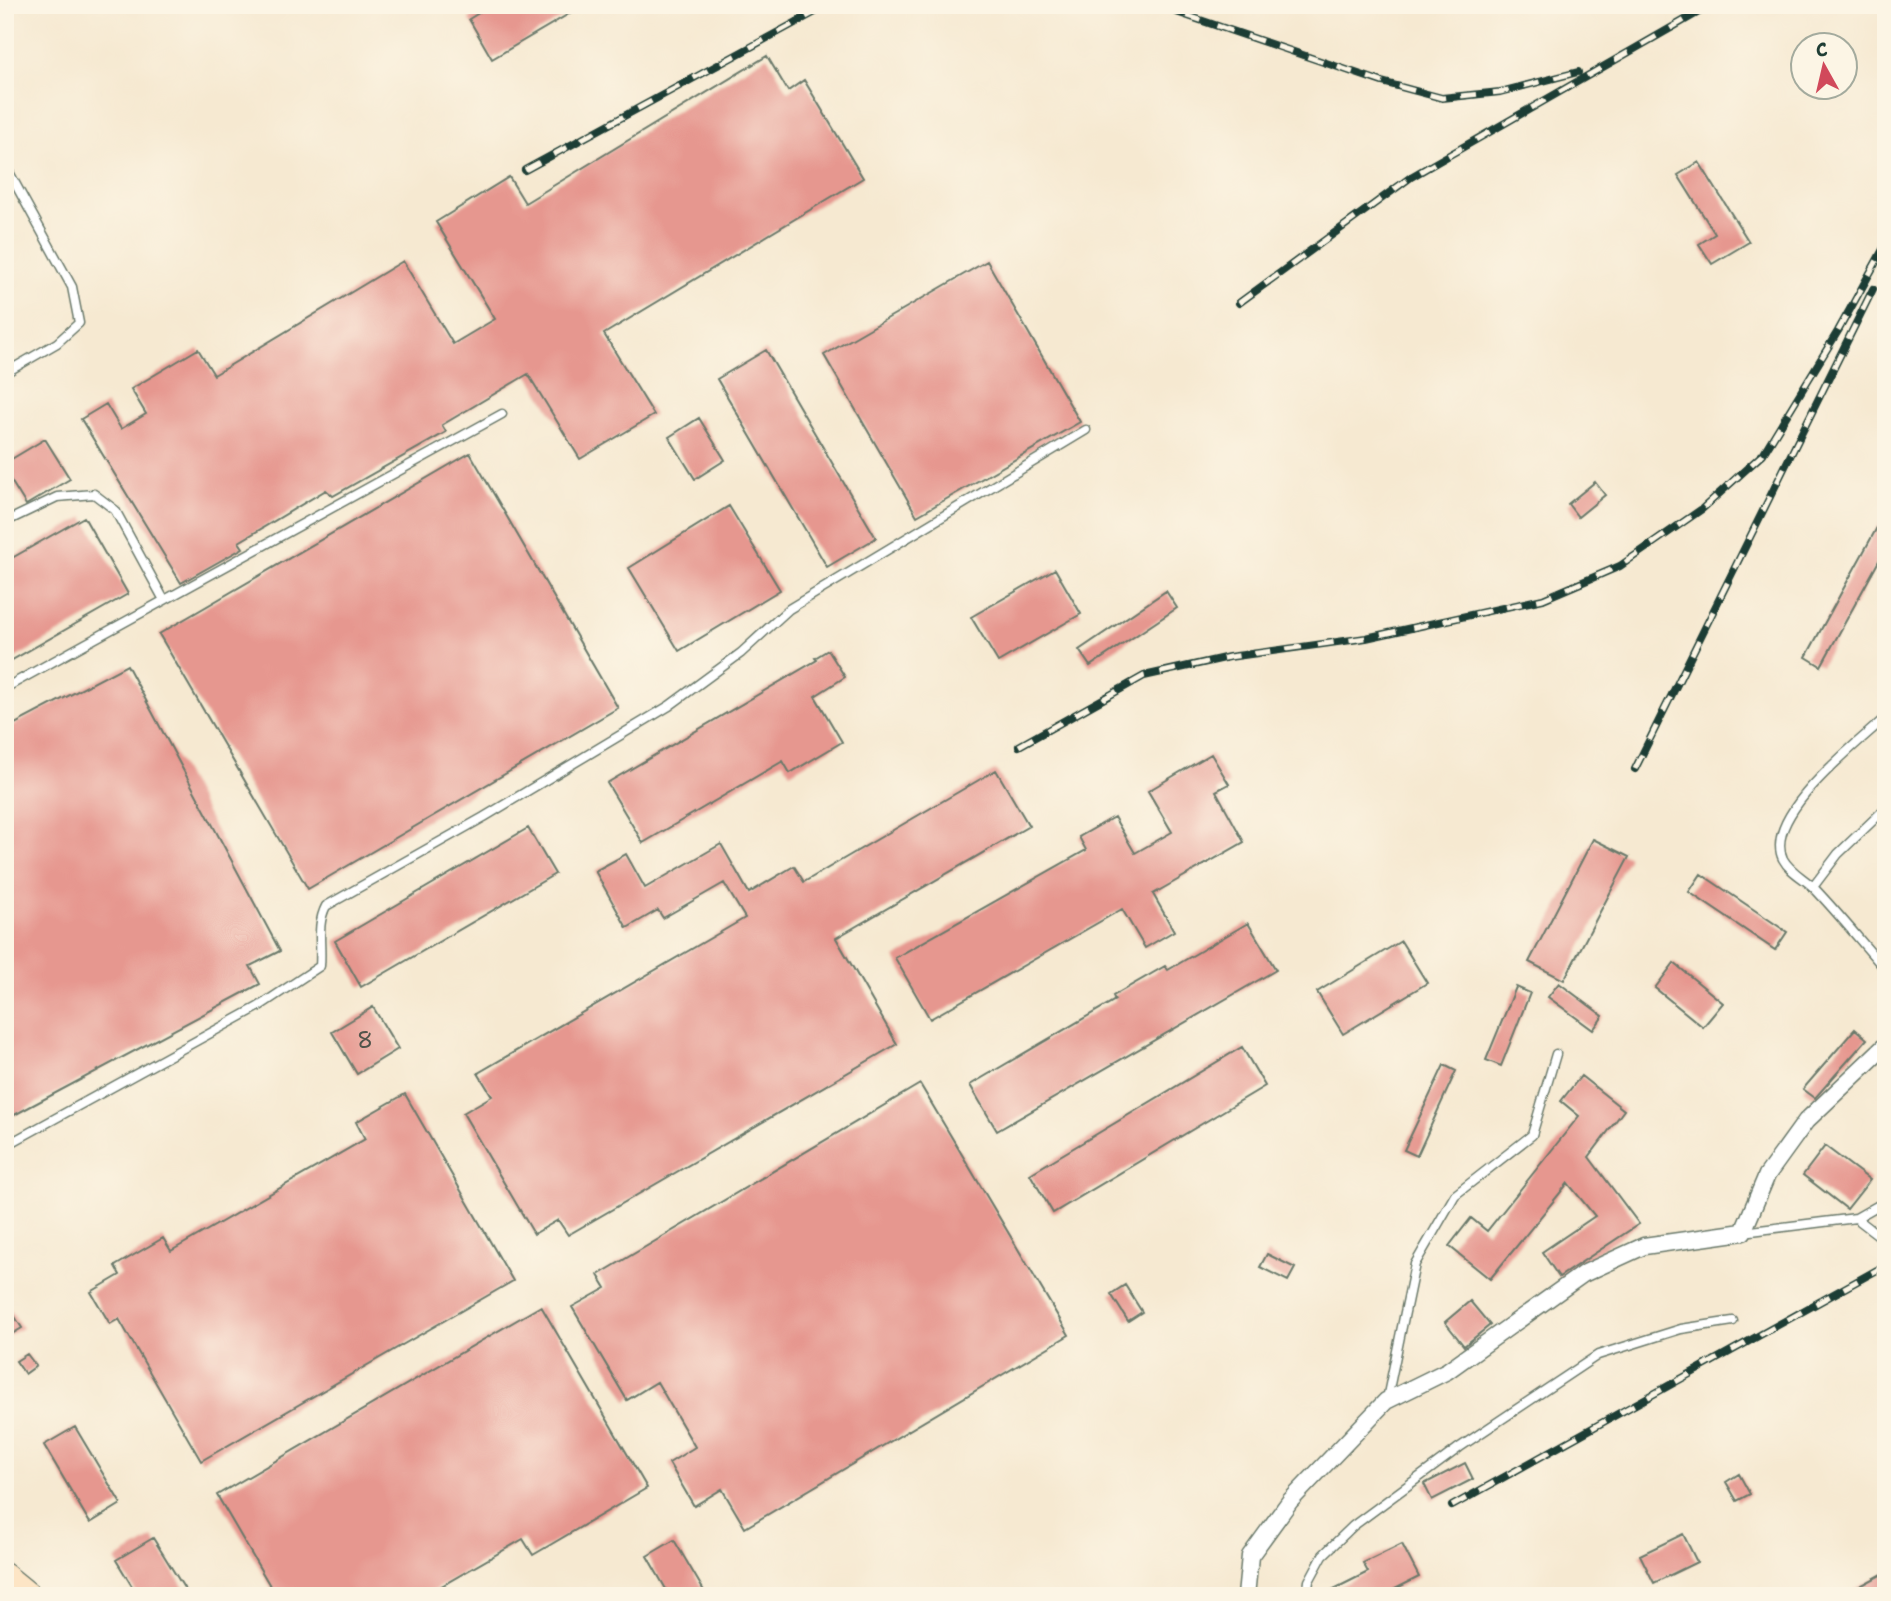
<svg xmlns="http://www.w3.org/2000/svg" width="1891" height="1601" font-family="'Shantell Sans',sans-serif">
	<rect width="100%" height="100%" fill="#fcf5e5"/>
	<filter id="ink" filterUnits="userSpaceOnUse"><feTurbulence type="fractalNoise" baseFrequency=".0143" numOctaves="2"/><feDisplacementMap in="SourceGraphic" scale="14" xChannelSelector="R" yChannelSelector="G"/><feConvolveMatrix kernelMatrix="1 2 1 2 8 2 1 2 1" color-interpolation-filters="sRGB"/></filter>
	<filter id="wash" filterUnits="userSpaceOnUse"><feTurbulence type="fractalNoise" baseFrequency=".00686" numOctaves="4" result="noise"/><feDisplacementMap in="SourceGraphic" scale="28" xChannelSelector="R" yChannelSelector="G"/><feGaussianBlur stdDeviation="1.57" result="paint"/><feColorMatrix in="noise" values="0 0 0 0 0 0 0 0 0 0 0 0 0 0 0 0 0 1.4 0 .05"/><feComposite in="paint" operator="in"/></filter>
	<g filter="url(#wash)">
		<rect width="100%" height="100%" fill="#f6e9d1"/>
		<g id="blocks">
			<path fill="#e6978f" d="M492 5H584L492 59 469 19Z
				M767 56 788 91 804 80 863 178 604 334 654 415 580 459 528 374 442 425 446 432 333 496 326 490 239 542 243 548 181 583 81 419 106 404 121 429 146 414 131 389 198 349 214 375 403 261 453 344 495 319 436 222 509 177 525 203Z
				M1699 162 1749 242 1712 264 1699 244 1715 234 1678 175Z
				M987 261 1080 422 917 516 824 355Z
				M766 350 876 538 827 567 717 379Z
				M699 418 725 460 695 479 669 437Z
				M45 439 70 479 26 505 5 471V463Z
				M470 453 618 708 308 889 159 634Z
				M1595 482 1605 495 1578 517 1568 504Z
				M729 506 780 590 679 651 629 568Z
				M1886 511V548L1821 666 1806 657Z
				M84 517 128 594 5 664V562Z
				M1055 569 1081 614 998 662 971 617Z
				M1166 591 1177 608 1090 666 1079 650Z
				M828 650 845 677 815 696 842 742 790 773 783 761 643 843 607 783 817 660 815 658Z
				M127 665 280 951 250 966 260 984 5 1120V729Z
				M1211 754 1229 784 1216 791 1244 842 1153 894 1174 931 1145 948 1122 909 930 1019 895 958 1086 850 1079 837 1114 817 1135 853 1172 832 1148 791Z
				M996 770 1029 826 836 938 897 1044 568 1235 558 1220 534 1234 463 1113 492 1096 478 1073 745 918 724 883 663 918 658 910 627 928 595 871 626 854 645 888 721 844 749 893 794 866 804 882Z
				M528 828 555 874 361 987 335 941Z
				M1593 839 1629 857 1564 980 1529 962Z
				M1701 874 1787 932 1775 950 1689 892Z
				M1248 923 1276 970 997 1131 970 1085 1115 1000 1113 996 1165 966 1168 970Z
				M1401 941 1427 983 1343 1034 1317 992Z
				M1674 963 1723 1003 1703 1027 1655 988Z
				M1559 983 1603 1016 1593 1030 1548 997Z
				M1516 987 1530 993 1501 1066 1486 1060Z
				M373 1007 398 1049 357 1074 332 1032Z
				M1855 1029 1867 1039 1815 1098 1803 1089Z
				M1242 1047 1265 1086 1053 1213 1030 1174Z
				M1444 1065 1456 1071 1417 1156 1404 1150Z
				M1581 1076 1624 1110 1589 1157 1639 1224 1559 1277 1542 1252 1595 1216 1568 1183 1490 1279 1449 1246 1471 1218 1487 1231 1579 1116 1561 1101Z
				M920 1084 1069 1335 745 1528 722 1489 694 1506 669 1463 695 1447 657 1382 627 1400 572 1307 606 1288 598 1275Z
				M405 1094 513 1281 201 1461 119 1319 110 1324 91 1292 120 1275 115 1266 163 1238 171 1251 365 1139 356 1122Z
				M1825 1146 1870 1180 1847 1209 1803 1175Z
				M1267 1254 1295 1268 1288 1281 1260 1267Z
				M1125 1285 1142 1312 1128 1321 1111 1294Z
				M5 1301 22 1328 5 1338Z
				M1470 1301 1490 1325 1464 1346 1445 1322Z
				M541 1306 647 1488 533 1555 523 1539 424 1596H276L217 1495Z
				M27 1354 36 1366 25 1374 16 1361Z
				M75 1427 121 1504 90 1523 44 1445Z
				M1465 1463 1473 1479 1432 1500 1424 1484Z
				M1739 1474 1750 1494 1737 1501 1726 1482Z
				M1683 1534 1697 1562 1654 1583 1640 1555Z
				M153 1538 189 1596H138L116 1560Z
				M674 1540 707 1596H670L647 1556Z
				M1402 1544 1419 1577 1381 1596H1320L1368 1572 1363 1563Z
				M1886 1572V1596H1842Z"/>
		</g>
	</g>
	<g filter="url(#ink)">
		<use href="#blocks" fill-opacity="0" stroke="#6a796b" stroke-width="2"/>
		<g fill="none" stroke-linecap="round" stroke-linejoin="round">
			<g stroke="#6a796b" stroke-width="11">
				<path id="lane" d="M5 165 72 287 79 323 57 343 5 373
					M5 522 57 497 94 494 115 510 164 600
					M5 688 502 414
					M1886 717C1858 743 1762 816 1783 859 1790 872 1804 878 1814 888 1839 914 1862 943 1886 970
					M1813 887 1838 854 1886 808
					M5 1146 258 1007 320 966C322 945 316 925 326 906L484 817 669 706 741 653 789 609 1086 430
					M1856 1218 1886 1201
					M1743 1232 1856 1218 1886 1241
					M1387 1399 1415 1264 1455 1195 1532 1135 1556 1054
					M1307 1596 1309 1581 1323 1555 1353 1526 1460 1447 1598 1355 1681 1329 1733 1321"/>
			</g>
			<g stroke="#6a796b" stroke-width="19">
				<path id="street" d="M1246 1596 1250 1556 1290 1501 1386 1401 1447 1371 1583 1274 1644 1246 1743 1232 1767 1175 1806 1121 1886 1045"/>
			</g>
			<g stroke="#6a796b" stroke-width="24">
				<path id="secondary" d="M5 1574 32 1596"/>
			</g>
			<use href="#lane" stroke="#fff" stroke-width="8"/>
			<use href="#street" stroke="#fff" stroke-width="16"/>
			<use href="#secondary" stroke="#fde5c5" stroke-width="21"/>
			<g stroke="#1f3d34" stroke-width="8">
				<path id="rail" d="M1156 5 1382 82 1442 98 1500 92 1578 72
					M525 170 828 5
					M1239 303 1411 177 1711 5
					M1019 746 1144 676 1229 657 1366 638 1543 599 1620 566 1702 509 1763 454 1838 331 1886 244
					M1635 769 1873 289
					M1452 1506 1886 1265"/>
			</g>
			<use href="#rail" stroke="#fcf5e5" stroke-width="5" stroke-dasharray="16" stroke-linecap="butt"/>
		</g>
	</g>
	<g text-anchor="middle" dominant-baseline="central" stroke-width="5" stroke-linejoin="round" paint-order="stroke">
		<g font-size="23" fill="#51544b">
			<text x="365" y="1040">8</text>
		</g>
	</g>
	<rect width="1891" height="1601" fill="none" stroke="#fcf5e5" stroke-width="28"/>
	<g transform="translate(1824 66) rotate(352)"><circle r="33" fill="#fcf5e5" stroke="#a4ab9e" stroke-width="2"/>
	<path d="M0-5L12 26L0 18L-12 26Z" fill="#d1495b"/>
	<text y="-10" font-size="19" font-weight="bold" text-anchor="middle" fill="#1f3d34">С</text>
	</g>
</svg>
